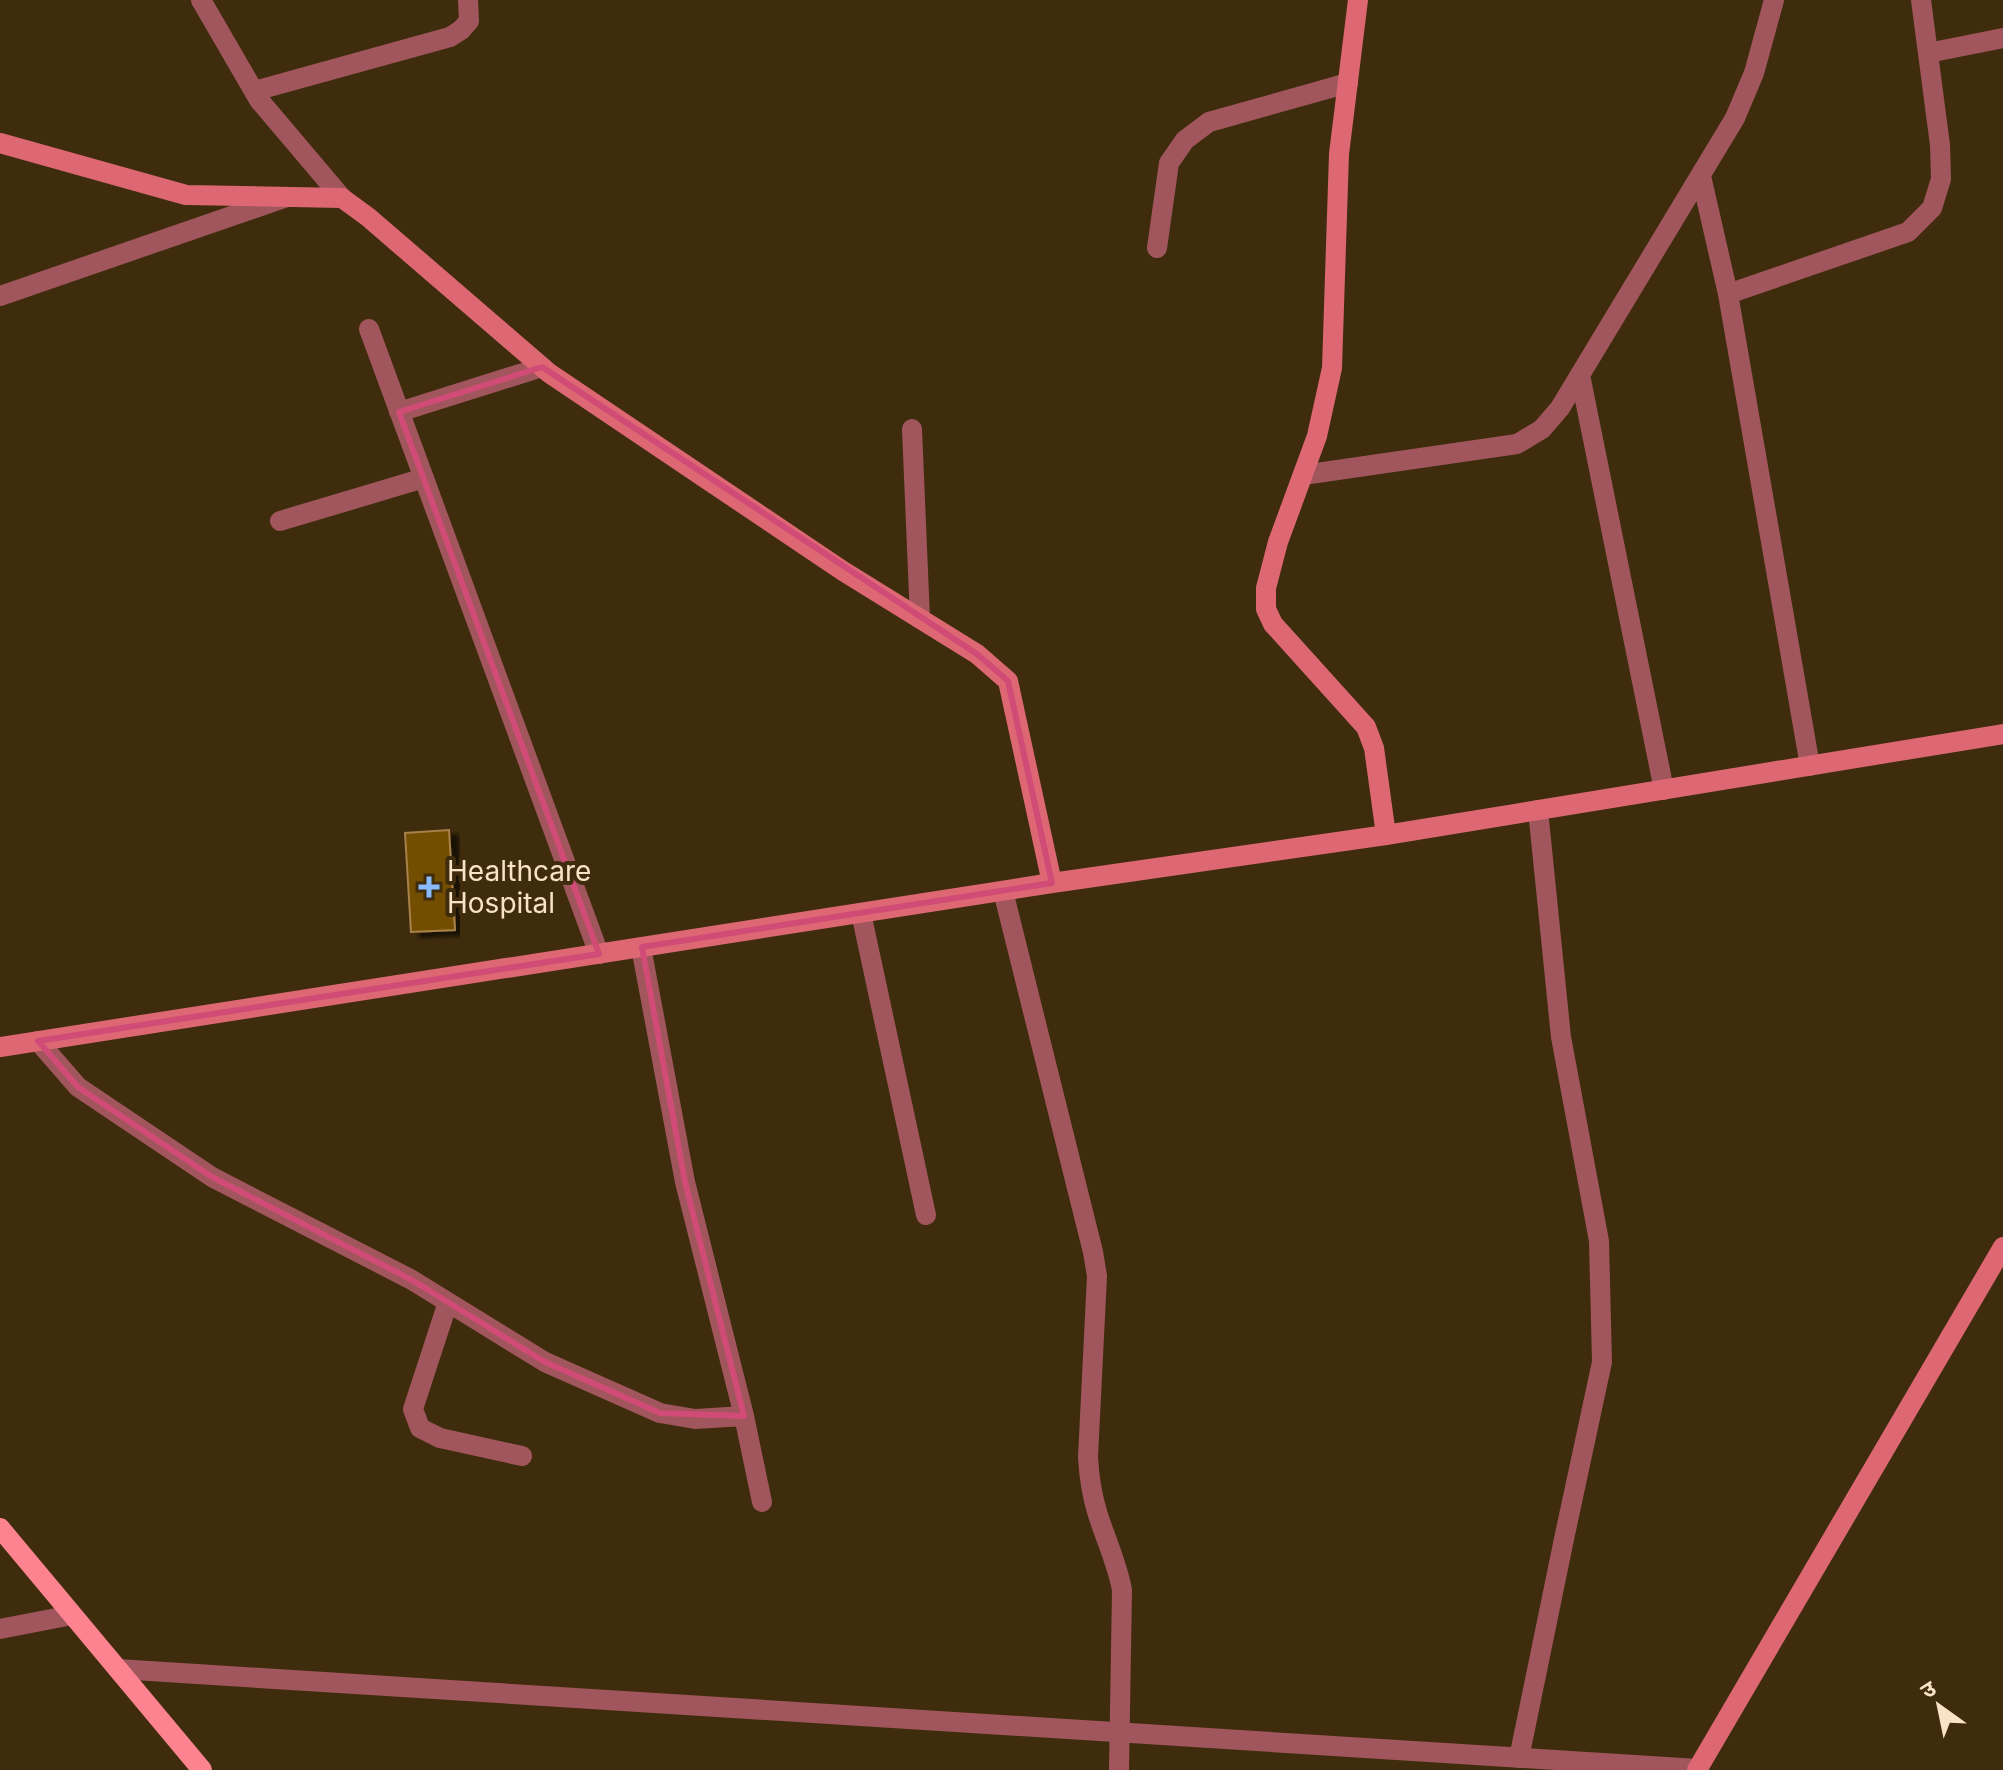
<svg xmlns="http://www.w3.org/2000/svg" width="2003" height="1770" font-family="Inter,'Noto Sans Devanagari',sans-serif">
	<defs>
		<filter id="shadow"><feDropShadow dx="9" dy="5" stdDeviation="2" flood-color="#0009"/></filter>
	</defs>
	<rect width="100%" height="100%" fill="#3f2c0d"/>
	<path fill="#734d02" stroke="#a78148" stroke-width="2" filter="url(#shadow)" d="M449 830 455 930 411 932 405 833Z"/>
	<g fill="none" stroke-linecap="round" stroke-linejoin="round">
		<path stroke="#a0565c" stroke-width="20" d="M201 0 259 100 342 198
			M1928 53 2003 38
			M254 91 450 37 461 30 469 21 468 0
			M1701 176 1728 294 1810 766
			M1157 248 1169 163 1185 140 1209 122 1348 83
			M1728 294 1908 232 1932 208 1941 179 1940 145 1921 0
			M0 296 284 198
			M369 329 599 954
			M1580 375 1664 790
			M399 412 542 367
			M912 429 920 619
			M1303 475 1517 444 1542 429 1560 408 1735 118 1754 73 1774 0
			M280 521 424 478
			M1003 891 1093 1252 1097 1276 1088 1457C1089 1477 1092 1496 1098 1515 1106 1540 1117 1563 1122 1590L1119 1770
			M861 913 926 1215
			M641 947 685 1182 744 1416 762 1502
			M38 1041 78 1087 212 1177 412 1280 545 1362 660 1413 695 1419 744 1416
			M448 1302 413 1409 420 1428 440 1438 522 1456
			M0 1629 72 1615
			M118 1669 1698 1769
			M1519 1758 1564 1539 1602 1362 1599 1241 1561 1037 1538 810"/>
		<path stroke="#dd6874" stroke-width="20" d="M1358 0 1339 154 1332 368 1317 436 1278 542 1266 588V609L1273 624 1366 727 1374 748 1386 835
			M0 143 186 195 342 198 368 217 549 373 843 571 977 654 1008 681 1052 883
			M0 1047 1052 883 1386 835 2003 734
			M1697 1770 2003 1247"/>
		<path stroke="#fc838f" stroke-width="20" d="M0 1528 202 1770"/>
	</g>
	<path fill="none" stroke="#d04b76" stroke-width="6" stroke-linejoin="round" d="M542 367 977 654 1008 681 1052 883 642 947 685 1182 744 1416 660 1413 545 1362 412 1280 212 1177 78 1087 38 1041 599 954 399 412Z"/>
	<path fill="#88bafc" stroke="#3f2c0d" stroke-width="3" d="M425 875h8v8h8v8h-8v8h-8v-8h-8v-8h8z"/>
	<g text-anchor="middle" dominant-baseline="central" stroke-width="8" stroke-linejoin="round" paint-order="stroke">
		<g font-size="28" fill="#f8e3c6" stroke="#3f2c0d" text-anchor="start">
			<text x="447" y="871">Healthcare<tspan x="447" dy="32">Hospital</tspan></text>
		</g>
	</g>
	<g transform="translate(1939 1706) rotate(327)" stroke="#3f2c0d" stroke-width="6" paint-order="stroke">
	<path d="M0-6L14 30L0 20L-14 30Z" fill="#f8e3c6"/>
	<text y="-12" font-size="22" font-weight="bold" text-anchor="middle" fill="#f8e3c6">उ</text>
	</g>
</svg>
